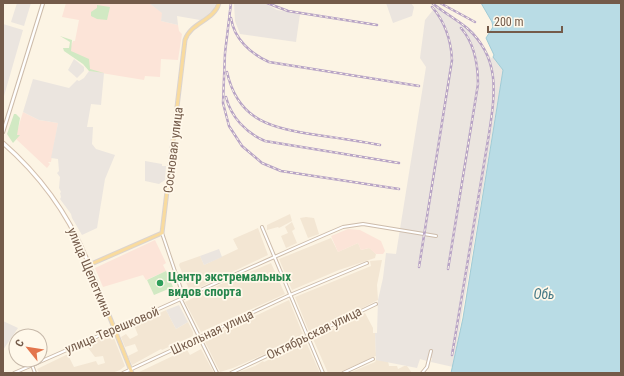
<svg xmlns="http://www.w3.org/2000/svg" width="624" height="376" font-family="'Roboto Condensed',sans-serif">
	<rect width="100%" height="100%" fill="#fcf4e4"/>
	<path fill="#f3e6d3" d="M290 214 292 221 279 228 278 227 267 230V225Z
		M306 217 314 218 319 234 308 238 300 218Z
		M292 222 295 229 292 231 297 243 286 248 281 236 288 233 285 227Z
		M258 228 268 255 190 292 179 265 180 263 200 256 204 265 238 249 233 239Z
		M331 238 338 252 358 243 361 250 369 248 371 249 376 254 375 258 339 270 292 290 279 259Z
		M382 260 377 285 378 300 310 334 295 297 371 266 370 261Z
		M271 263 285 294 201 332 185 302 221 284Z
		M289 300 304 337 233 368 220 372 204 340Z
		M166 310 176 329 188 322 193 332V336L162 350 161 349 132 365 128 356 138 351 135 344 125 347 121 337 126 334 130 339 138 335 134 325Z
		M365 313 373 328V333H375L376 356 338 373H328L313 339Z
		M112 333 125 366 120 370 112 373H39L37 369 66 355H68L74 367 96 361 98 365 105 363 103 356 95 357 86 345Z
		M306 342 320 373H236L255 366 263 361 264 362Z
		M186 348 190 355 201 349 214 373H137L179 353Z
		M376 360 388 361 389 366H397L398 369 404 366H407L412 373H349L375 362Z"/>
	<path fill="#fce4d8" d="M66 3H149L163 13 161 21 178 25 179 31 182 34 178 60 161 59 160 77 145 76 144 80 89 71 87 63 68 53 73 41H75L79 20 62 17Z
		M23 112 39 120 58 123 51 162H48L50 164 47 168 15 138Z
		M348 229 360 230 381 241 385 251 383 254H376L369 248 361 250 358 243 338 252 331 236Z
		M155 240 166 263 163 265 166 271 146 280 143 275 103 287 95 268Z"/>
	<path fill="#ebe5df" d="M17 3H31L24 26 11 22Z
		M149 3H216L212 13 200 20 177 16 178 25 161 21 162 13Z
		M234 3H264L277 10 300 14 296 42 240 34 235 21Z
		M386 3H411L414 7 412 16 393 23Z
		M437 5 474 32 491 58 493 57 503 70 453 367 431 362 432 358H428L427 361 420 359 417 368 376 360 375 333H377L378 300 383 278 386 253 396 254 426 67 420 58 425 20Z
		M3 24 23 30 4 96 3 95Z
		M74 59 84 67V71L77 78 68 70Z
		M89 71 104 73 101 105 91 104 87 127H93L92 144 96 149 115 155 105 179 97 228 82 235 72 218 71 214 60 199 61 197 60 193 61 192 59 188 60 177 57 173 59 171 58 159 51 158 58 123 39 120 23 112 33 79 69 88 77 80 79 81 84 78Z
		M145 161 162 164V166H166L165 180 159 184 145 181Z
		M219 249 222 257 204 265 200 256Z
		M179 305 188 322 176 329 166 310Z
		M3 321 18 328 3 350Z"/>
	<path fill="#d1e9c3" d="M97 5 110 7 107 20 97 19 91 16V12L97 8Z
		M60 36 72 40 71 51 89 59 90 69 104 73 89 71 83 64 64 51 63 48H69L70 42Z
		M14 114H16L20 118 17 135H20L13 143 7 134Z
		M166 271 173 287 154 295 147 280Z"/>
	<path fill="#b9dce5" stroke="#a0cbd6" d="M481 3H621V373H451L463 318 503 70 493 57 494 55 486 38 493 27 492 22Z"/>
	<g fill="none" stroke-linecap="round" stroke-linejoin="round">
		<g stroke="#cdbcab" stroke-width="4">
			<path id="minor" d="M262 227 323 373
				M162 233 184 298
				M181 300 217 373
				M32 365 35 373
				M14 373C124 326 233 274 343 227L363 224 436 236
				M123 373 290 295 367 263
				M231 373 376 304
				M343 373 373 359
				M422 373 427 367 431 351"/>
		</g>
		<g stroke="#cdbcab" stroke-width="4.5">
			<path id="tertiary" d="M3 132 43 3"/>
		</g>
		<g stroke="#d2beab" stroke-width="5">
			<path id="secondary" d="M3 143C42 177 70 216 89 265"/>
		</g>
		<g stroke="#dbd4d0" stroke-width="5">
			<path id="primary" d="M132 373 89 265 162 233 185 40C191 22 214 21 219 3"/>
		</g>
		<use href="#minor" stroke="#fff" stroke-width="2"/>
		<use href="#tertiary" stroke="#fff" stroke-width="2.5"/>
		<use href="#secondary" stroke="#fff" stroke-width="3"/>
		<use href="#primary" stroke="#f9db9e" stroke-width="3"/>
		<g stroke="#b7a3c5" stroke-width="2.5">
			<path id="rail" d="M231 3 225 53 223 103 229 126 242 146 262 163 281 171 399 189
				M267 3 288 11 377 25
				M432 3C443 12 456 19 467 28 501 58 495 94 489 134L452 355
				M440 3 475 22
				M231 18C234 39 251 54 269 62L419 86
				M227 72C238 122 273 128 317 135 338 138 359 141 380 145
				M226 97C231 117 246 133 265 141L399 163
				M419 267 452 60C451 40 446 23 432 7
				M448 269 478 84C478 64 475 44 461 28"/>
		</g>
		<use href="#rail" stroke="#fff8ea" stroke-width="1" stroke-dasharray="3" stroke-linecap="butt"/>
	</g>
	<circle fill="#2e9e5b" stroke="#fff8ea" stroke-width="1.5" cx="160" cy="283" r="4"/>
	<g text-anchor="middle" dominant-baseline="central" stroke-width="3.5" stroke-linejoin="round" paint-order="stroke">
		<g font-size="13" fill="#745b4a" stroke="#fff8ea">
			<text transform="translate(173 150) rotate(-83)">Сосновая улица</text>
			<text transform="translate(90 272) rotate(67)">улица Щепеткина</text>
			<text transform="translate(112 330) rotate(-23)">улица Терешковой</text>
			<text transform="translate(212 332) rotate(-25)">Школьная улица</text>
			<text transform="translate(314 333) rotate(-26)">Октябрьская улица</text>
		</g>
		<g font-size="13" font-weight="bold" fill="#27864d" stroke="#fff8ea" text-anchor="start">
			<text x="168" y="276">Центр экстремальных<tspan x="168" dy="15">видов спорта</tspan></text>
		</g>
		<g font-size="14" font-style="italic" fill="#457986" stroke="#fff8ea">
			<text x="544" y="294">Обь</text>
		</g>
	</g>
	<rect width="624" height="376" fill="none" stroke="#745b4a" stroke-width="8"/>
	<g transform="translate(28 348) rotate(300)"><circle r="19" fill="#fff8ea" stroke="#c7b9aa"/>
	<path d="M0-3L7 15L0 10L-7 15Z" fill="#e3754c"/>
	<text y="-6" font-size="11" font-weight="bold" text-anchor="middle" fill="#745b4a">С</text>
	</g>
	<path d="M488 26v6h74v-6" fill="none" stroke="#745b4a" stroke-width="2"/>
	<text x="494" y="26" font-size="12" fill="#745b4a" stroke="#fff8ea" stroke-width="3" paint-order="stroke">200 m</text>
</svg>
